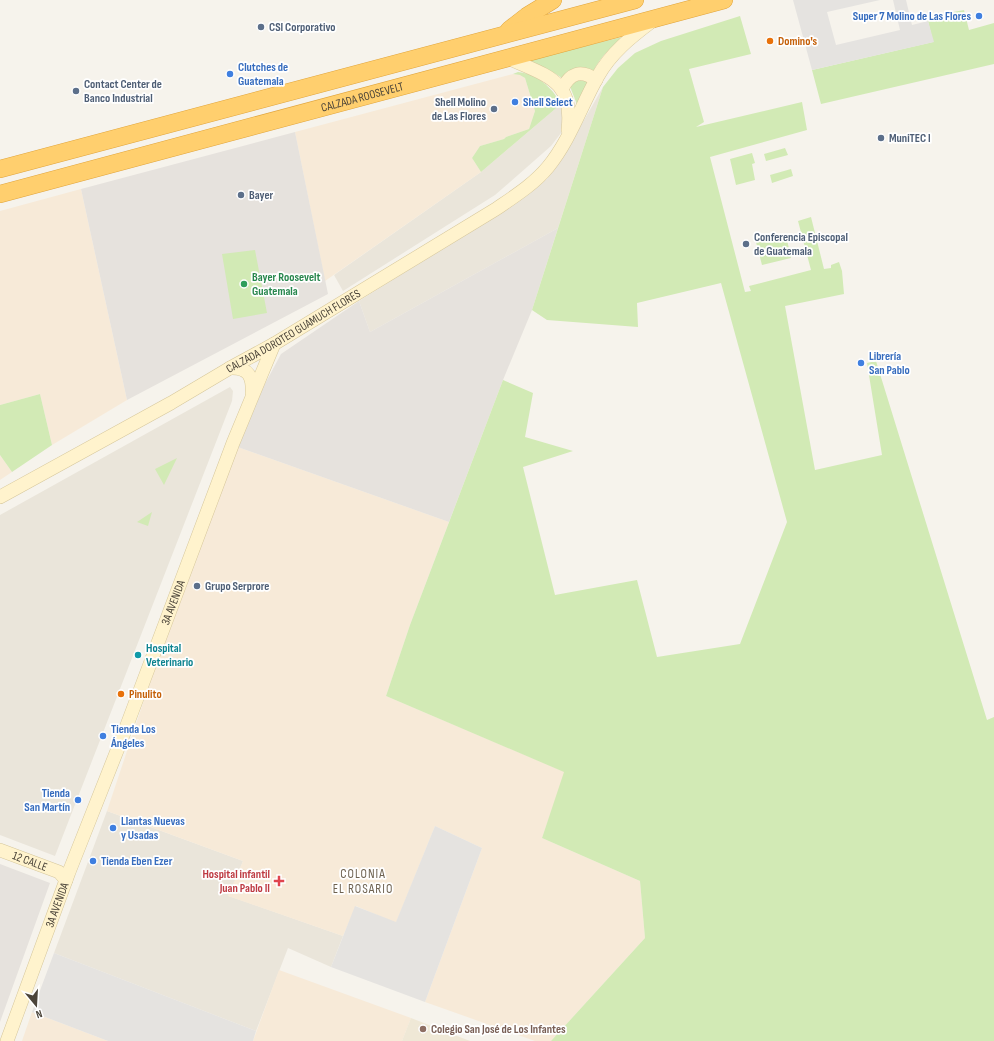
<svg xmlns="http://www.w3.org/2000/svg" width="994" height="1041" font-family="'Sofia Sans Condensed',sans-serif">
	<rect width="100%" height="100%" fill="#f6f3ec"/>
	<path fill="#eae5da" d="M603 87 558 228 370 332 359 301 511 206 547 179 560 162Z
		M561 104 564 115 561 133 551 146 495 195 343 291 334 275 481 172Z
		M230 387 233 391 232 401 55 856 0 835V515Z
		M107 811 243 861 229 896 343 936 331 967 288 948 256 1031 54 953Z"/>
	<path fill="#f7ead8" d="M513 74 521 75 525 78 535 111 529 129 506 137 504 139 480 146 472 158 481 172 325 281 295 132Z
		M81 189 127 400 52 445 40 394 0 405V211Z
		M232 445 449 522 410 625 386 696 565 772 542 838 640 881 645 938 551 1041H535L425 1002 482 848 435 826 396 923 356 906 343 936 228 896 243 861 107 811 195 547Z
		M0 455 12 472 0 480Z
		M279 970 411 1018 402 1041H253Z
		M32 1012 108 1041H22Z"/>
	<path fill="#e6e2dd" d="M295 132 328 294 127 400 81 189Z
		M558 228 532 310 503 380 449 522 232 445 281 354 359 301 370 332Z
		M0 864 50 883 0 1022Z"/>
	<path fill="#efe8d6" d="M411 1018 470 1041H402Z"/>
	<path fill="#d2eab5" d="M964 10 969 30 994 23V64L821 104 812 70 933 42 927 17Z
		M740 16 751 54 689 69 704 122 696 127 802 102 807 130 710 157 745 292 751 291 749 286 811 270 798 221 811 217 824 269 831 268V265L839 262 842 271 844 294 785 306 815 470 882 455 867 363 876 361 987 720 994 717V1041H551L645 938 640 881 542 838 564 772 386 696 410 625 503 380 533 393 525 437 573 451 523 467 555 595 637 580 657 657 740 644 787 522 721 283 637 303 638 327 547 320 532 310 603 87 618 68 635 53 661 41Z
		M630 35C614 43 601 55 593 72 581 67 571 65 562 78L556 74 521 62Z
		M518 72C537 74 552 87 561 104L481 172 472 158 480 146 504 139 506 137 529 129 535 111 525 78 520 75 513 74Z
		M571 79 590 81 578 107 569 84Z
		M785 148 788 155 766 161 764 154Z
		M752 153 755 163 752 164 755 180 736 185 730 159Z
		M791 169 793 176 772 183 770 175Z
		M786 235 791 258 762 265 756 242Z
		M255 250 267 313 233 319 222 254Z
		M40 394 52 445 12 472 0 455V405Z
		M177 458 164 485 155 469Z
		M152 512 148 526 137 522Z"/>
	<path fill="#e5e3e0" d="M793 0H880L827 12 836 45 900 30 893 0H906L912 25 928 21 934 42 812 70Z
		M435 826 482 848 425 1002 331 967 355 906 396 922Z
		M54 953 256 1031 253 1041H108L32 1012Z"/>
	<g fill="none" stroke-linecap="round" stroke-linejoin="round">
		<g stroke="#d6c79b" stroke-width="14">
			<g id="secondary">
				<path d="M508 58C546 76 574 79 568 130"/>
				<path d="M562 89C570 73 581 69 596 80"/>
				<path d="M230 368C249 367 253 377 252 394"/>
				<path id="s1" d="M0 497 171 403 230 368 274 344 496 209C515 196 534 184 548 167 570 140 581 106 598 76 611 53 631 37 651 22"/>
				<path id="s2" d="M0 850 59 872 66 880"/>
				<path id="s3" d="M7 1041 69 872 124 733 233 443 274 344"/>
			</g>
		</g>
		<g stroke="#e0a43c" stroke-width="18">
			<g id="highway">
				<path d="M509 30 527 16 553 0"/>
				<path d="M0 169 635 0"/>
				<path id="s4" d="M0 194 724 0"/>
			</g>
		</g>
		<use href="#secondary" stroke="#fff3cd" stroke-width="13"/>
		<use href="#highway" stroke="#ffcf6e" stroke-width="17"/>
	</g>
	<g fill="#3f7fe0" stroke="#fff" stroke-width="1.5">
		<circle cx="979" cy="16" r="4"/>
		<circle cx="230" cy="74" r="4"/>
		<circle cx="515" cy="102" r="4"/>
		<circle cx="861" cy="363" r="4"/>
		<circle cx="103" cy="736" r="4"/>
		<circle cx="78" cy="800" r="4"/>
		<circle cx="113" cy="828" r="4"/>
		<circle cx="93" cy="861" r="4"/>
	</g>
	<g fill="#5c6f8a" stroke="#fff" stroke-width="1.5">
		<circle cx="261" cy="27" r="4"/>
		<circle cx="76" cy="91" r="4"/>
		<circle cx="494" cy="109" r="4"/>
		<circle cx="881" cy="138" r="4"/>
		<circle cx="241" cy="195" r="4"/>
		<circle cx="746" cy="244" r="4"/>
		<circle cx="197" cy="586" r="4"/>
	</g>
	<g fill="#e8710a" stroke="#fff" stroke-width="1.5">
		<circle cx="770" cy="41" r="4"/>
		<circle cx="121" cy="694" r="4"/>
	</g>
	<circle fill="#2e9e5b" stroke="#fff" stroke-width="1.5" cx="244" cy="284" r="4"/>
	<circle fill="#0f9aa8" stroke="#fff" stroke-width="1.5" cx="138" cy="655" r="4"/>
	<path fill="#e0444e" stroke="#fff" stroke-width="1.5" d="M277 875h4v4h4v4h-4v4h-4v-4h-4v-4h4z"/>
	<circle fill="#8d6e63" stroke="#fff" stroke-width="1.5" cx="423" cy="1029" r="4"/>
	<g text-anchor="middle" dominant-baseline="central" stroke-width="3.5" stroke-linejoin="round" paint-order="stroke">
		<g font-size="12" font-weight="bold" fill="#366cbe" stroke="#fff" text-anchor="start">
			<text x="971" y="16" text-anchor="end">Super 7 Molino de Las Flores</text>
			<text x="238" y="67">Clutches de<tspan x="238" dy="14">Guatemala</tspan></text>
			<text x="523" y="102">Shell Select</text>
			<text x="869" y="356">Librería<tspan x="869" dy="14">San Pablo</tspan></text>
			<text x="111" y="729">Tienda Los<tspan x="111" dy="14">Ángeles</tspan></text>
			<text x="70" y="793" text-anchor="end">Tienda<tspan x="70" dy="14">San Martín</tspan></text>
			<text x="121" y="821">Llantas Nuevas<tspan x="121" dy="14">y Usadas</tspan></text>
			<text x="101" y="861">Tienda Eben Ezer</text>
		</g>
		<g font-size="12" font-weight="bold" fill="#4e5e75" stroke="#fff" text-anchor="start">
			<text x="269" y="27">CSI Corporativo</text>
			<text x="84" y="84">Contact Center de<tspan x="84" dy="14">Banco Industrial</tspan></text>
			<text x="486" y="102" text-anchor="end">Shell Molino<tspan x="486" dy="14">de Las Flores</tspan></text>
			<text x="889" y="138">MuniTEC I</text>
			<text x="249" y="195">Bayer</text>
			<text x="754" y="237">Conferencia Episcopal<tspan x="754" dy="14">de Guatemala</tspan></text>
			<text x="205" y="586">Grupo Serprore</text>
		</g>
		<g font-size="12" font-weight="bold" fill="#c56008" stroke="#fff" text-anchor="start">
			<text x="778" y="41">Domino's</text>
			<text x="129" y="694">Pinulito</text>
		</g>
		<g font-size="12" fill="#4b4439" stroke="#fff">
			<text stroke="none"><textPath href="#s4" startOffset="375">CALZADA ROOSEVELT</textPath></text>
			<text stroke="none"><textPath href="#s1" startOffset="337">CALZADA DOROTEO GUAMUCH FLORES</textPath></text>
			<text stroke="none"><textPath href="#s3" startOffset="469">3A AVENIDA</textPath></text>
			<text stroke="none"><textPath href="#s2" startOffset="32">12 CALLE</textPath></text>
			<text stroke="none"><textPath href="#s3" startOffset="145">3A AVENIDA</textPath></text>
		</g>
		<g font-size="12" font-weight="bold" fill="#27864d" stroke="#fff" text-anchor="start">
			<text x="252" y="277">Bayer Roosevelt<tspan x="252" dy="14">Guatemala</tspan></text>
		</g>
		<g font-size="12" font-weight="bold" fill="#0d838f" stroke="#fff" text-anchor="start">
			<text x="146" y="648">Hospital<tspan x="146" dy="14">Veterinario</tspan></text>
		</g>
		<g font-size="12" font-weight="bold" fill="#be3a42" stroke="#fff" text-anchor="end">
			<text x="270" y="874">Hospital infantil<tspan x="270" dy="14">Juan Pablo II</tspan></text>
		</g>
		<g font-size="12" font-weight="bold" fill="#785e54" stroke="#fff" text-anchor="start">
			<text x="431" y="1029">Colegio San José de Los Infantes</text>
		</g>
		<g font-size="13" letter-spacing="1" fill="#6e6250" stroke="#fff">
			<text x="363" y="874">COLONIA<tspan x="363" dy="15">EL ROSARIO</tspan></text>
		</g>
	</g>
	<g transform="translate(36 1005) rotate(162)" stroke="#ffffff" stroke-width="3" paint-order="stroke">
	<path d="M0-3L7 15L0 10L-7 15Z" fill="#4b4439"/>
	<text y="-6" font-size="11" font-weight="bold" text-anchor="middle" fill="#4b4439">N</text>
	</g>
</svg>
